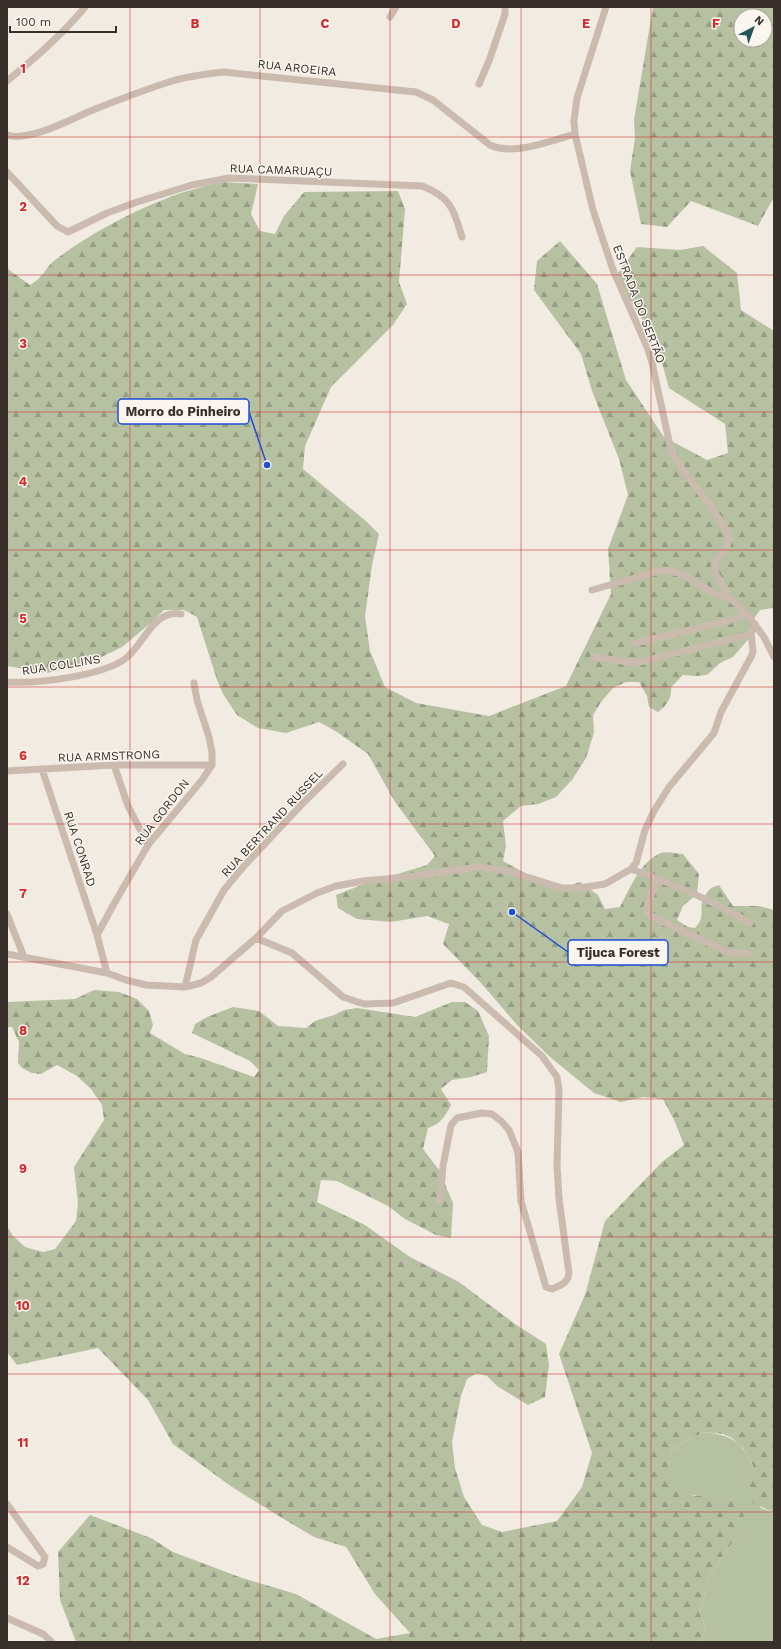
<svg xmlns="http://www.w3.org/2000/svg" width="781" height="1649" font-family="'Work Sans',sans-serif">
	<defs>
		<pattern id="forest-firs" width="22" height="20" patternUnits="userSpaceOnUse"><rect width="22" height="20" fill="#b6c1a2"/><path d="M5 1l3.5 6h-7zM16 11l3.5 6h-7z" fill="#959d84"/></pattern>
	</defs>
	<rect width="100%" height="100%" fill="#f2ebe2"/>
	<path fill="#b6c1a2" d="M704 1432C733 1436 741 1440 753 1467L747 1483 761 1508 774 1513V1642H696L703 1637 706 1629 700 1612 709 1576 739 1533 732 1499C714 1497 690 1500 677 1485 673 1480 671 1470 668 1464L672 1451 687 1440Z"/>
	<path fill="url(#forest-firs)" fill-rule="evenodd" d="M653 7H774V197L758 226 691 201 667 227 641 224 630 171 635 138 634 120ZM741 16H765V40H741Z
		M223 182 258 184 251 214 260 231 275 234 284 216 304 192 398 191 405 209 399 282 407 304 393 325 331 387 305 446 303 469 367 522 379 534 372 565 365 617 370 651 385 687 416 703 489 716 566 686 611 594 608 549 628 495 619 459 592 391 581 354 534 290 537 261 560 241 597 284 626 380 664 437 707 460 728 453 725 424 669 388 656 341 615 277 637 247 680 250 703 246 737 273 741 310 774 331V612L772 608 760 610 753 620V634L733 657 720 663 707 675 696 676 683 675 671 687C672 698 667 705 658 712L649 707 647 696 639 682H626L613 688 601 702 593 715 594 733 586 758 572 780 556 797 538 804 521 806 503 821 506 846 503 861 536 879 565 887 580 882 598 895 605 909 620 907C629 890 641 860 661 853 667 851 677 854 683 854L699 874 697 894 683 906 677 920 688 927 695 928C705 917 700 914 702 901 703 897 708 891 711 888L719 885 733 906H759L774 910V1513L752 1502 747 1483 753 1466 743 1448 732 1438 723 1434 704 1432 687 1440 672 1451 668 1464 677 1485 694 1496H711L732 1499 741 1507 744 1517 739 1533 709 1576 700 1612 706 1629 703 1637 696 1642H76L60 1600 58 1552 90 1515 151 1538 173 1552 242 1578 296 1594 376 1639 410 1633 375 1594 346 1547 314 1537 277 1515 232 1487 173 1444 148 1400 98 1348 17 1365 7 1352V1226L13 1236 25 1247 43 1252 55 1249 76 1221 78 1203 74 1167 104 1120 102 1105 91 1089 77 1076 57 1065 41 1074 32 1073 22 1068 18 1063 19 1042 12 1027H7V1002L75 999 94 990 119 992 137 999 149 1011 153 1025 150 1033 185 1054 201 1058 254 1077 259 1070 250 1061 192 1033 195 1024 207 1017 233 1007 259 1011 278 1026 306 1028 315 1021 334 1015 344 1010 357 1008 415 1017 452 1002H465L478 1011 489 1036 487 1072 471 1077 452 1080 441 1089 451 1105C445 1117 440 1124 428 1128L423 1149 439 1170 453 1203 451 1238 436 1235 405 1219 388 1206 337 1181 321 1180 317 1202 365 1225 410 1257 459 1282 515 1324 546 1344 549 1365 545 1397 528 1405 497 1386 487 1376 477 1373 467 1379 461 1396 452 1442 455 1468 464 1497 482 1525 502 1532 557 1521 582 1487 592 1453 559 1354 585 1295 605 1221 662 1162 684 1145 675 1122 663 1099 643 1097 621 1102 594 1093 550 1057 518 1026 481 983 443 944 449 924 427 916 391 922 357 919 338 908 336 895 364 884 427 865 435 856 395 802 368 754 337 732 319 722 286 733 258 728 237 715 223 694 217 680 197 617 184 610H164L152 622 122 647 87 664 47 673 7 666V265L9 270 30 285C43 278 45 268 55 260 92 232 140 207 184 192 197 188 210 185 223 182Z"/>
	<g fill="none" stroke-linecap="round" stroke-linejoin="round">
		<path stroke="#cabbae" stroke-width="7" d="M606 7 577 98 574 121 575 134 593 210 613 270 648 349 652 363 671 450 684 472 710 505 728 533 729 539 727 546 715 562 714 571 730 598 747 614 764 637 774 657
			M390 17 396 7
			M7 81C35 58 62 35 85 7
			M479 84 489 61 505 14V7
			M7 135C28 142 68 121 88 112 115 101 144 90 172 81 189 76 206 74 223 72L416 92 433 100 490 145C513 156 551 141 575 134
			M7 172 57 226 68 232 107 213 137 202 192 185 229 178 422 186C451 197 454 210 462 237
			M592 590 663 570C692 571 708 597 730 598
			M636 643 728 621 747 614
			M594 657 636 663 751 634
			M7 682C37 684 101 676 125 659 144 645 153 609 181 614
			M114 765 128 806 148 845
			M42 769 97 935
			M7 771 114 765H212
			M631 869C671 883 713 901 750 923
			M657 878 647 907V912L651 916 728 952 748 954
			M7 914 24 957
			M256 938 292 953 343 997 364 1004 393 1003 451 983 464 987 542 1056 557 1077 559 1090 557 1166 559 1199 569 1273C568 1284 560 1285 552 1289L546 1287 521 1201 518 1152 509 1130 501 1121 492 1114 482 1113 457 1118 451 1125 443 1166 440 1200
			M7 954 107 973 126 980 146 985 185 987 201 983 211 977 256 938 282 911 317 893 336 886 363 881 408 877 478 867 508 871 562 888H579L605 884 631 869 636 863 645 830 654 811 669 787 714 733 721 712 752 655 753 651 751 634 755 624
			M107 973 97 935 115 902 148 845 202 780 212 765V752L209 737 197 700 194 683
			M185 987 196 940 224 890 244 866 302 804 343 764
			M7 1504 45 1557 43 1564 38 1566 7 1547
			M7 1618 43 1634 52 1642"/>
	</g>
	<path fill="none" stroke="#d62828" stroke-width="1" stroke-opacity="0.55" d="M130 7V1642M260 7V1642M390 7V1642M521 7V1642M651 7V1642M7 137H774M7 275H774M7 412H774M7 550H774M7 687H774M7 824H774M7 962H774M7 1099H774M7 1237H774M7 1374H774M7 1512H774"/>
	<g text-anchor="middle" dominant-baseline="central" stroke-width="3" stroke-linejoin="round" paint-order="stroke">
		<g font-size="12" fill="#39302c" stroke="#faf5ee">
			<text transform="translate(297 68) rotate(6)">RUA AROEIRA</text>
			<text transform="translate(281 170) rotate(2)">RUA CAMARUAÇU</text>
			<text transform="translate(639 304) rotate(69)">ESTRADA DO SERTÃO</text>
			<text transform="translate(61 665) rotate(-9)">RUA COLLINS</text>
			<text transform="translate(109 756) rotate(-2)">RUA ARMSTRONG</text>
			<text transform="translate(162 812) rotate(-52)">RUA GORDON</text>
			<text transform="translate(272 823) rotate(-47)">RUA BERTRAND RUSSEL</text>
			<text transform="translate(80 849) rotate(72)">RUA CONRAD</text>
		</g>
	</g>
	<g font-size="13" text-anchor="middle" font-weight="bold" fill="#d62828" stroke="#faf5ee" stroke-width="3" stroke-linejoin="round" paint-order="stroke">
		<text x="195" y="28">B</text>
		<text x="325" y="28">C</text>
		<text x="456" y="28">D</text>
		<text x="586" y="28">E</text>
		<text x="716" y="28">F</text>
		<text x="23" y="73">1</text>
		<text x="23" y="211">2</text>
		<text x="23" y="348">3</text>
		<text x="23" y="486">4</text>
		<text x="23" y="623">5</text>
		<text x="23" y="760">6</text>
		<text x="23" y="898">7</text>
		<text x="23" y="1035">8</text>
		<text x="23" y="1173">9</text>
		<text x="23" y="1310">10</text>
		<text x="23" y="1447">11</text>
		<text x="23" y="1585">12</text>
	</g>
	<path fill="none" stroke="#1d4ed8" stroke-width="1.5" d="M267 465L249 412M512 912L568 952"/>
	<g fill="#1d4ed8" stroke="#faf5ee" stroke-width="1.5">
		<circle cx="267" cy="465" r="4"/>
		<circle cx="512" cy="912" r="4"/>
	</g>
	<g fill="#faf5ee" stroke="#1d4ed8" stroke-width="1.5">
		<rect x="118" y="399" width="131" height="25" rx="4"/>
		<rect x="568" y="940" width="100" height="25" rx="4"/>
	</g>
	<g font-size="13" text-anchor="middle" font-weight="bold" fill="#39302c">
		<text x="183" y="416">Morro do Pinheiro</text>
		<text x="618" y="957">Tijuca Forest</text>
	</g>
	<rect width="781" height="1649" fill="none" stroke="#39302c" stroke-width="16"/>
	<g transform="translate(753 28) rotate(41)"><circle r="19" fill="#faf5ee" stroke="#ada6a0"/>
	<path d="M0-3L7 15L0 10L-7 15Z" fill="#235458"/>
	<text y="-6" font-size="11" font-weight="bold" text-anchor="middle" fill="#39302c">N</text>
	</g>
	<path d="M10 26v6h106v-6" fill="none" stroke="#39302c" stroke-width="2"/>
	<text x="16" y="26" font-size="12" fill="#39302c" stroke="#faf5ee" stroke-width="3" paint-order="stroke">100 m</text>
</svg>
